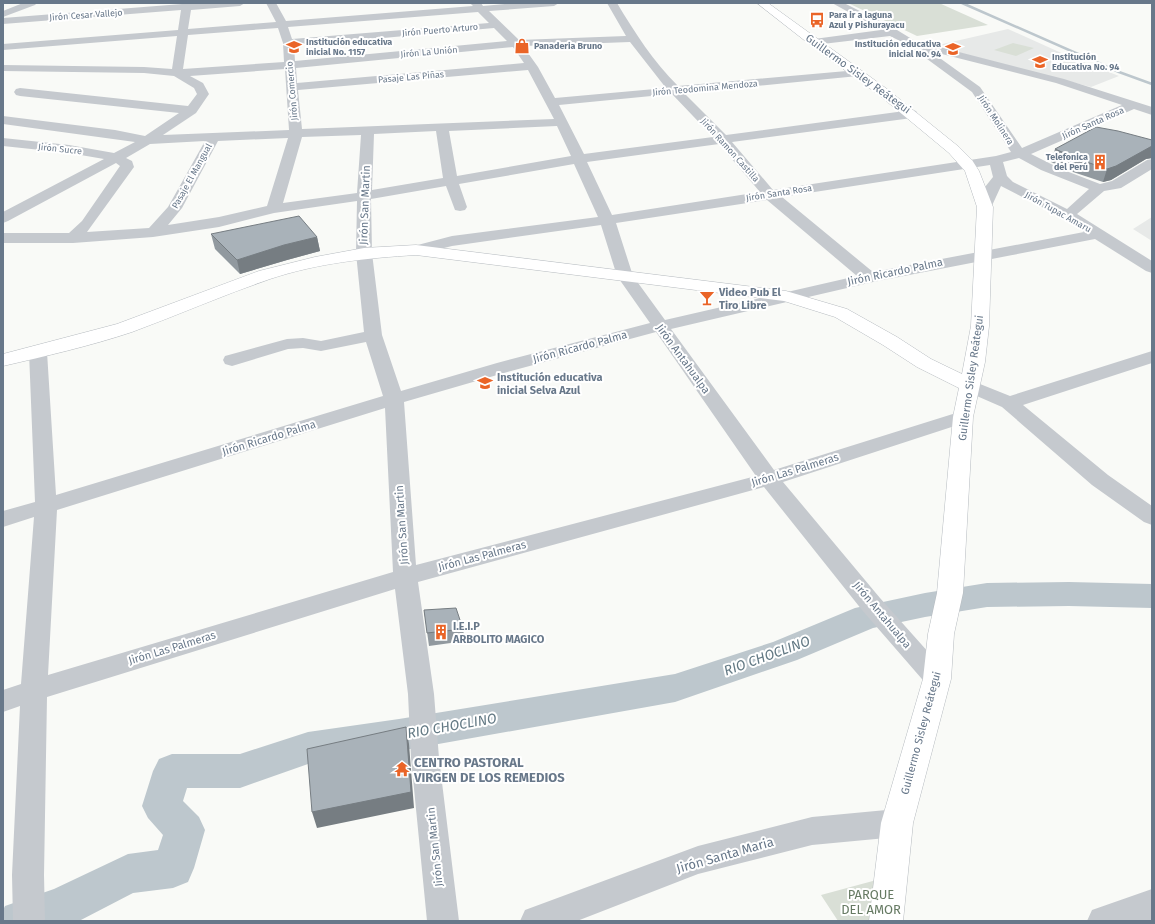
<svg xmlns="http://www.w3.org/2000/svg" width="1155" height="924" font-family="'Fira Sans',sans-serif">
	<rect width="100%" height="100%" fill="#f9faf7"/>
	<path fill="#e7e9e8" d="M1008 29 1068 56 1119 76 1091 87 934 46Z
		M1152 217V241L1133 229Z"/>
	<path fill="#d9dfd6" d="M848 3H939L988 25 917 36Z
		M1013 43 1034 48 1016 56 994 50Z
		M895 875 886 921H838L821 895Z"/>
	<g fill="none" stroke-linecap="round" stroke-linejoin="round">
		<path stroke="#bdc7cd" stroke-width="2.5" d="M962 3 1119 72 1152 84"/>
		<path fill="#bdc7cd" fill-rule="evenodd" d="M1069 582 1152 584V608L1069 606 987 607 925 617 873 628 797 660 675 702 399 751 308 764 240 788H187L183 801 199 817 205 830 194 868 188 882 173 888 133 893 79 921H3V910L5 906 54 889 128 854 158 850 163 835 148 818 142 806 153 771 159 759 172 754H240L308 732 399 719 675 674 773 642 855 608 925 593 987 583Z"/>
		<g stroke="#b6bbc0" stroke-width="1">
			<path id="major" d="M757 3H768L887 89 959 147 972 160 979 171 993 207 989 326 985 362 973 417 963 593 954 634 951 679 913 823 903 921H869L881 823 923 679 928 634 937 593 953 417 959 388 917 367 883 345 835 317 784 301 416 255C367 258 318 263 270 279 223 295 178 315 132 332 90 346 46 356 3 366V354L117 324 259 271 315 257 364 248 416 245 786 291 847 309 897 337 931 359 962 374 971 326 977 207 965 171 949 153 879 95 813 47Z"/>
		</g>
		<path fill="#c5c9ce" fill-rule="evenodd" d="M23 3H37L35 5 3 17V11Z
			M182 3H245L240 6 191 10 188 29 276 22 266 3H276L286 21 473 6 470 3H481L483 6 517 3H559L554 6 489 11 519 40 626 36 607 3H617C635 33 653 61 678 86L858 70 862 71 864 73 862 75 858 76 684 93 726 135 912 110 916 111 918 114 916 117 912 118 732 142 773 190 996 156 1011 152 972 92 908 45 890 36 814 45 810 44 809 42 814 39 881 30 832 3H844L897 30 920 44 924 43 1064 79 1152 107V115L1134 109 1031 154 1061 169 1100 184 1112 181 1147 160 1152 159V169L1121 188 1104 191 1077 214 1152 261V273L1146 271 1095 239 873 282 671 329 774 470 956 413 963 411 970 413 973 417 970 421 783 482 880 598 946 672 950 679 946 686 937 690 928 686 862 610 764 487 418 582 434 694 439 758 459 921H427L411 758 408 694 395 589 47 697 44 875 45 921H13L12 875 20 706 3 712V690L21 684 34 517 3 527V511L35 502 29 352 32 348 38 347 44 348 47 352 56 495 383 396 366 342 321 351 303 348 288 349 232 366 225 364 223 360 225 356 287 339 303 338 321 341 364 332 356 253 357 201 274 213 219 227 153 237 73 243H3V233H69L82 221 120 166 116 163 8 221 3 223V212L104 159 69 153 3 146V138L69 145 114 153 135 142 3 124V116L115 130 145 136 179 113 20 96 16 95 14 92 16 89 20 88 188 106 197 94 194 88 174 76 144 73 3 71V65L144 67 172 69 177 36 3 50V44L178 30 181 10 3 24V18L182 4ZM478 12 489 23 292 39 288 27ZM278 28 283 43 284 62 183 69 188 35ZM494 28 507 41 295 61 294 46ZM630 42 666 88 555 98 538 67 523 46ZM513 47 524 63 297 83 296 68ZM930 51 1056 83 1122 105 1022 148 980 87ZM285 69 289 130 163 135 196 113 209 94 203 83 190 76ZM528 70 554 119 302 129 298 90ZM672 94 713 137 584 154 559 105ZM557 126 571 156 457 176 449 131ZM436 131 443 178 372 190 374 134ZM361 135 357 193 283 203 302 137ZM288 138 267 206 219 217 168 225 182 208 218 141ZM205 141 168 207 149 228 87 232 134 167 132 161 126 158 150 144ZM719 144 760 192 612 215 587 162ZM1019 158 1041 170 1089 189 1067 209 1013 182 1007 176 1003 162ZM574 164 598 217 452 236 410 247 408 250 410 253 416 255 452 246 601 225 617 276 650 323 497 363 401 391 382 335 372 253 371 199 446 186 455 210 460 211 465 210 467 207 459 184ZM990 165 993 177 985 187 978 207 980 210 985 211 990 210 1001 186 1063 218 1084 232 873 272 782 197ZM767 200 857 276 665 320 633 276 616 223ZM656 332 756 476 416 565 404 402 511 371ZM385 408 393 572 48 675 57 510Z
			M1152 351V363L1023 405 1108 475 1152 506V525L1144 522 1092 485 1002 407 963 390 960 386 963 382 970 380 1010 396Z
			M897 809 908 813 912 823 908 833 897 837 812 845 698 874 577 921H520L525 910 698 846 812 817Z
			M1152 889V921H1087L1092 910Z"/>
		<use href="#major" fill="#fff" fill-rule="evenodd"/>
	</g>
	<path fill="#91999f" d="M1152 140V158L1146 159 1111 180 1103 182 1073 172 1051 162 1055 149Z
		M211 234 317 237 320 251 287 260 240 274 215 249Z
		M424 610 463 629 465 641 429 646Z"/>
	<path fill="#767d82" d="M1152 146V158L1146 159 1111 180 1103 182 1107 169Z
		M317 237 320 251 287 260 240 274 237 260 284 245Z
		M406 727 409 744 414 808 317 828 312 812Z"/>
	<path fill="#a9b2b9" stroke="#767d82" d="M1096 127 1118 131 1152 140V146L1116 166 1107 169 1078 159 1055 149Z
		M299 216 317 237 284 245 237 260 211 234Z
		M456 608 463 629 427 633 424 610Z
		M406 727 411 792 312 812 307 749Z"/>
	<defs>
		<g id="bus-bare" transform="scale(1.2)"><path d="M-5-6H5V4H4V6H2V4H-2V6H-4V4H-5ZM-3.5-4V0h7V-4ZM-3.5 1.2v1.5H-2V1.2ZM2 1.2v1.5H3.5V1.2Z" fill="#ea6427" stroke="#fff" stroke-width="2.5" paint-order="stroke"/></g>
		<g id="shop-bare" transform="scale(1.2)"><path d="M-5-2.5h2.3a2.7 3.5 0 0 1 5.4 0H5L5.5 6h-11ZM-1.5-2.5h3a1.5 2.3 0 0 0-3 0Z" fill="#ea6427" stroke="#fff" stroke-width="2.5" paint-order="stroke"/></g>
		<g id="school-bare" transform="scale(1.2)"><path d="M0-5L7-2L0 1L-7-2ZM-4 1L0 2.5L4 1V4Q0 6-4 4Z" fill="#ea6427" stroke="#fff" stroke-width="2.5" paint-order="stroke"/></g>
		<g id="building-bare" transform="scale(1.2)"><path d="M-4-6H4V6H1V3H-1V6H-4ZM-2.5-4.3h1.7v1.8h-1.7ZM.8-4.3h1.7v1.8H.8ZM-2.5-1h1.7V.8h-1.7ZM.8-1h1.7V.8H.8Z" fill="#ea6427" stroke="#fff" stroke-width="2.5" paint-order="stroke"/></g>
		<g id="bar-bare" transform="scale(1.2)"><path d="M-6-5H6L.8 .8V4.5H3.5V6h-7V4.5H-.8V.8Z" fill="#ea6427" stroke="#fff" stroke-width="2.5" paint-order="stroke"/></g>
		<g id="temple-bare" transform="scale(1.2)"><path d="M0-6L5-2H3V0L6.5 2.5H4V6H1.5V3h-3V6H-4V2.5H-6.5L-3 0V-2H-5Z" fill="#ea6427" stroke="#fff" stroke-width="2.5" paint-order="stroke"/></g>
	</defs>
	<g fill-rule="evenodd">
		<use href="#bus-bare" x="817" y="20"/>
		<use href="#shop-bare" x="522" y="46"/>
		<use href="#school-bare" x="294" y="47"/>
		<use href="#school-bare" x="953" y="49"/>
		<use href="#school-bare" x="1040" y="62"/>
		<use href="#building-bare" x="1100" y="162"/>
		<use href="#bar-bare" x="707" y="298"/>
		<use href="#school-bare" x="485" y="383"/>
		<use href="#building-bare" x="441" y="632"/>
		<use href="#temple-bare" x="402" y="769"/>
	</g>
	<g text-anchor="middle" dominant-baseline="central" stroke-width="4" stroke-linejoin="round" paint-order="stroke">
		<g font-size="9" fill="#68788a" stroke="#fff">
			<text transform="translate(86 15) rotate(-4)">Jirón Cesar Vallejo</text>
			<text transform="translate(440 30) rotate(-5)">Jirón Puerto Arturo</text>
			<text transform="translate(429 52) rotate(-5)">Jirón La Unión</text>
			<text transform="translate(411 77) rotate(-5)">Pasaje Las Piñas</text>
			<text transform="translate(705 88) rotate(-5)">Jirón Teodomina Mendoza</text>
			<text transform="translate(292 91) rotate(-95)">Jirón Comercio</text>
			<text transform="translate(996 120) rotate(57)">Jirón Molinera</text>
			<text transform="translate(1093 123) rotate(-24)">Jirón Santa Rosa</text>
			<text transform="translate(60 149) rotate(6)">Jirón Sucre</text>
			<text transform="translate(730 150) rotate(48)">Jirón Ramon Castilla</text>
			<text transform="translate(192 176) rotate(-61)">Pasaje El Mangual</text>
			<text transform="translate(779 193) rotate(-9)">Jirón Santa Rosa</text>
			<text transform="translate(1058 212) rotate(29)">Jirón Tupac Amaru</text>
		</g>
		<g font-size="9" font-weight="bold" fill="#68788a" stroke="#fff" text-anchor="start">
			<text x="829" y="15">Para ir a laguna<tspan x="829" dy="10">Azul y Pishurayacu</tspan></text>
			<text x="306" y="42">Institución educativa<tspan x="306" dy="10">inicial No. 1157</tspan></text>
			<text x="941" y="44" text-anchor="end">Institución educativa<tspan x="941" dy="10">inicial No. 94</tspan></text>
			<text x="534" y="46">Panaderia Bruno</text>
			<text x="1052" y="57">Institución<tspan x="1052" dy="10">Educativa No. 94</tspan></text>
			<text x="1088" y="157" text-anchor="end">Telefonica<tspan x="1088" dy="10">del Perú</tspan></text>
		</g>
		<g font-size="11" fill="#68788a" stroke="#fff">
			<text transform="translate(858 74) rotate(36)">Guillermo Sisley Reátegui</text>
			<text transform="translate(365 205) rotate(-88)">Jirón San Martin</text>
			<text transform="translate(895 272) rotate(-12)">Jirón Ricardo Palma</text>
			<text transform="translate(580 347) rotate(-15)">Jirón Ricardo Palma</text>
			<text transform="translate(683 359) rotate(54)">Jirón Antahualpa</text>
			<text transform="translate(971 378) rotate(-82)">Guillermo Sisley Reátegui</text>
			<text transform="translate(269 438) rotate(-17)">Jirón Ricardo Palma</text>
			<text transform="translate(795 470) rotate(-17)">Jirón Las Palmeras</text>
			<text transform="translate(402 525) rotate(-94)">Jirón San Martin</text>
			<text transform="translate(482 556) rotate(-15)">Jirón Las Palmeras</text>
			<text transform="translate(882 615) rotate(50)">Jirón Antahualpa</text>
			<text transform="translate(172 648) rotate(-17)">Jirón Las Palmeras</text>
			<text transform="translate(921 733) rotate(-75)">Guillermo Sisley Reátegui</text>
			<text transform="translate(435 847) rotate(-96)">Jirón San Martin</text>
		</g>
		<g font-size="11" font-weight="bold" fill="#68788a" stroke="#fff" text-anchor="start">
			<text x="719" y="292">Video Pub El<tspan x="719" dy="13">Tiro Libre</tspan></text>
			<text x="497" y="377">Institución educativa<tspan x="497" dy="13">inicial Selva Azul</tspan></text>
			<text x="453" y="626">I.E.I.P<tspan x="453" dy="13">ARBOLITO MAGICO</tspan></text>
		</g>
		<g font-size="13" font-weight="bold" fill="#68788a" stroke="#fff" text-anchor="start">
			<text x="414" y="762">CENTRO PASTORAL<tspan x="414" dy="15">VIRGEN DE LOS REMEDIOS</tspan></text>
		</g>
		<g font-size="13" fill="#68788a" stroke="#fff">
			<text transform="translate(725 855) rotate(-16)">Jirón Santa Maria</text>
		</g>
		<g font-size="13" fill="#667a63" stroke="#fff">
			<text x="871" y="894">PARQUE<tspan x="871" dy="15">DEL AMOR</tspan></text>
		</g>
		<g font-size="14" font-style="italic" fill="#637984" stroke="#fff">
			<text transform="translate(767 656) rotate(-20)">RIO CHOCLINO</text>
			<text transform="translate(452 726) rotate(-10)">RIO CHOCLINO</text>
		</g>
	</g>
	<rect width="1155" height="924" fill="none" stroke="#68788a" stroke-width="8"/>
</svg>
